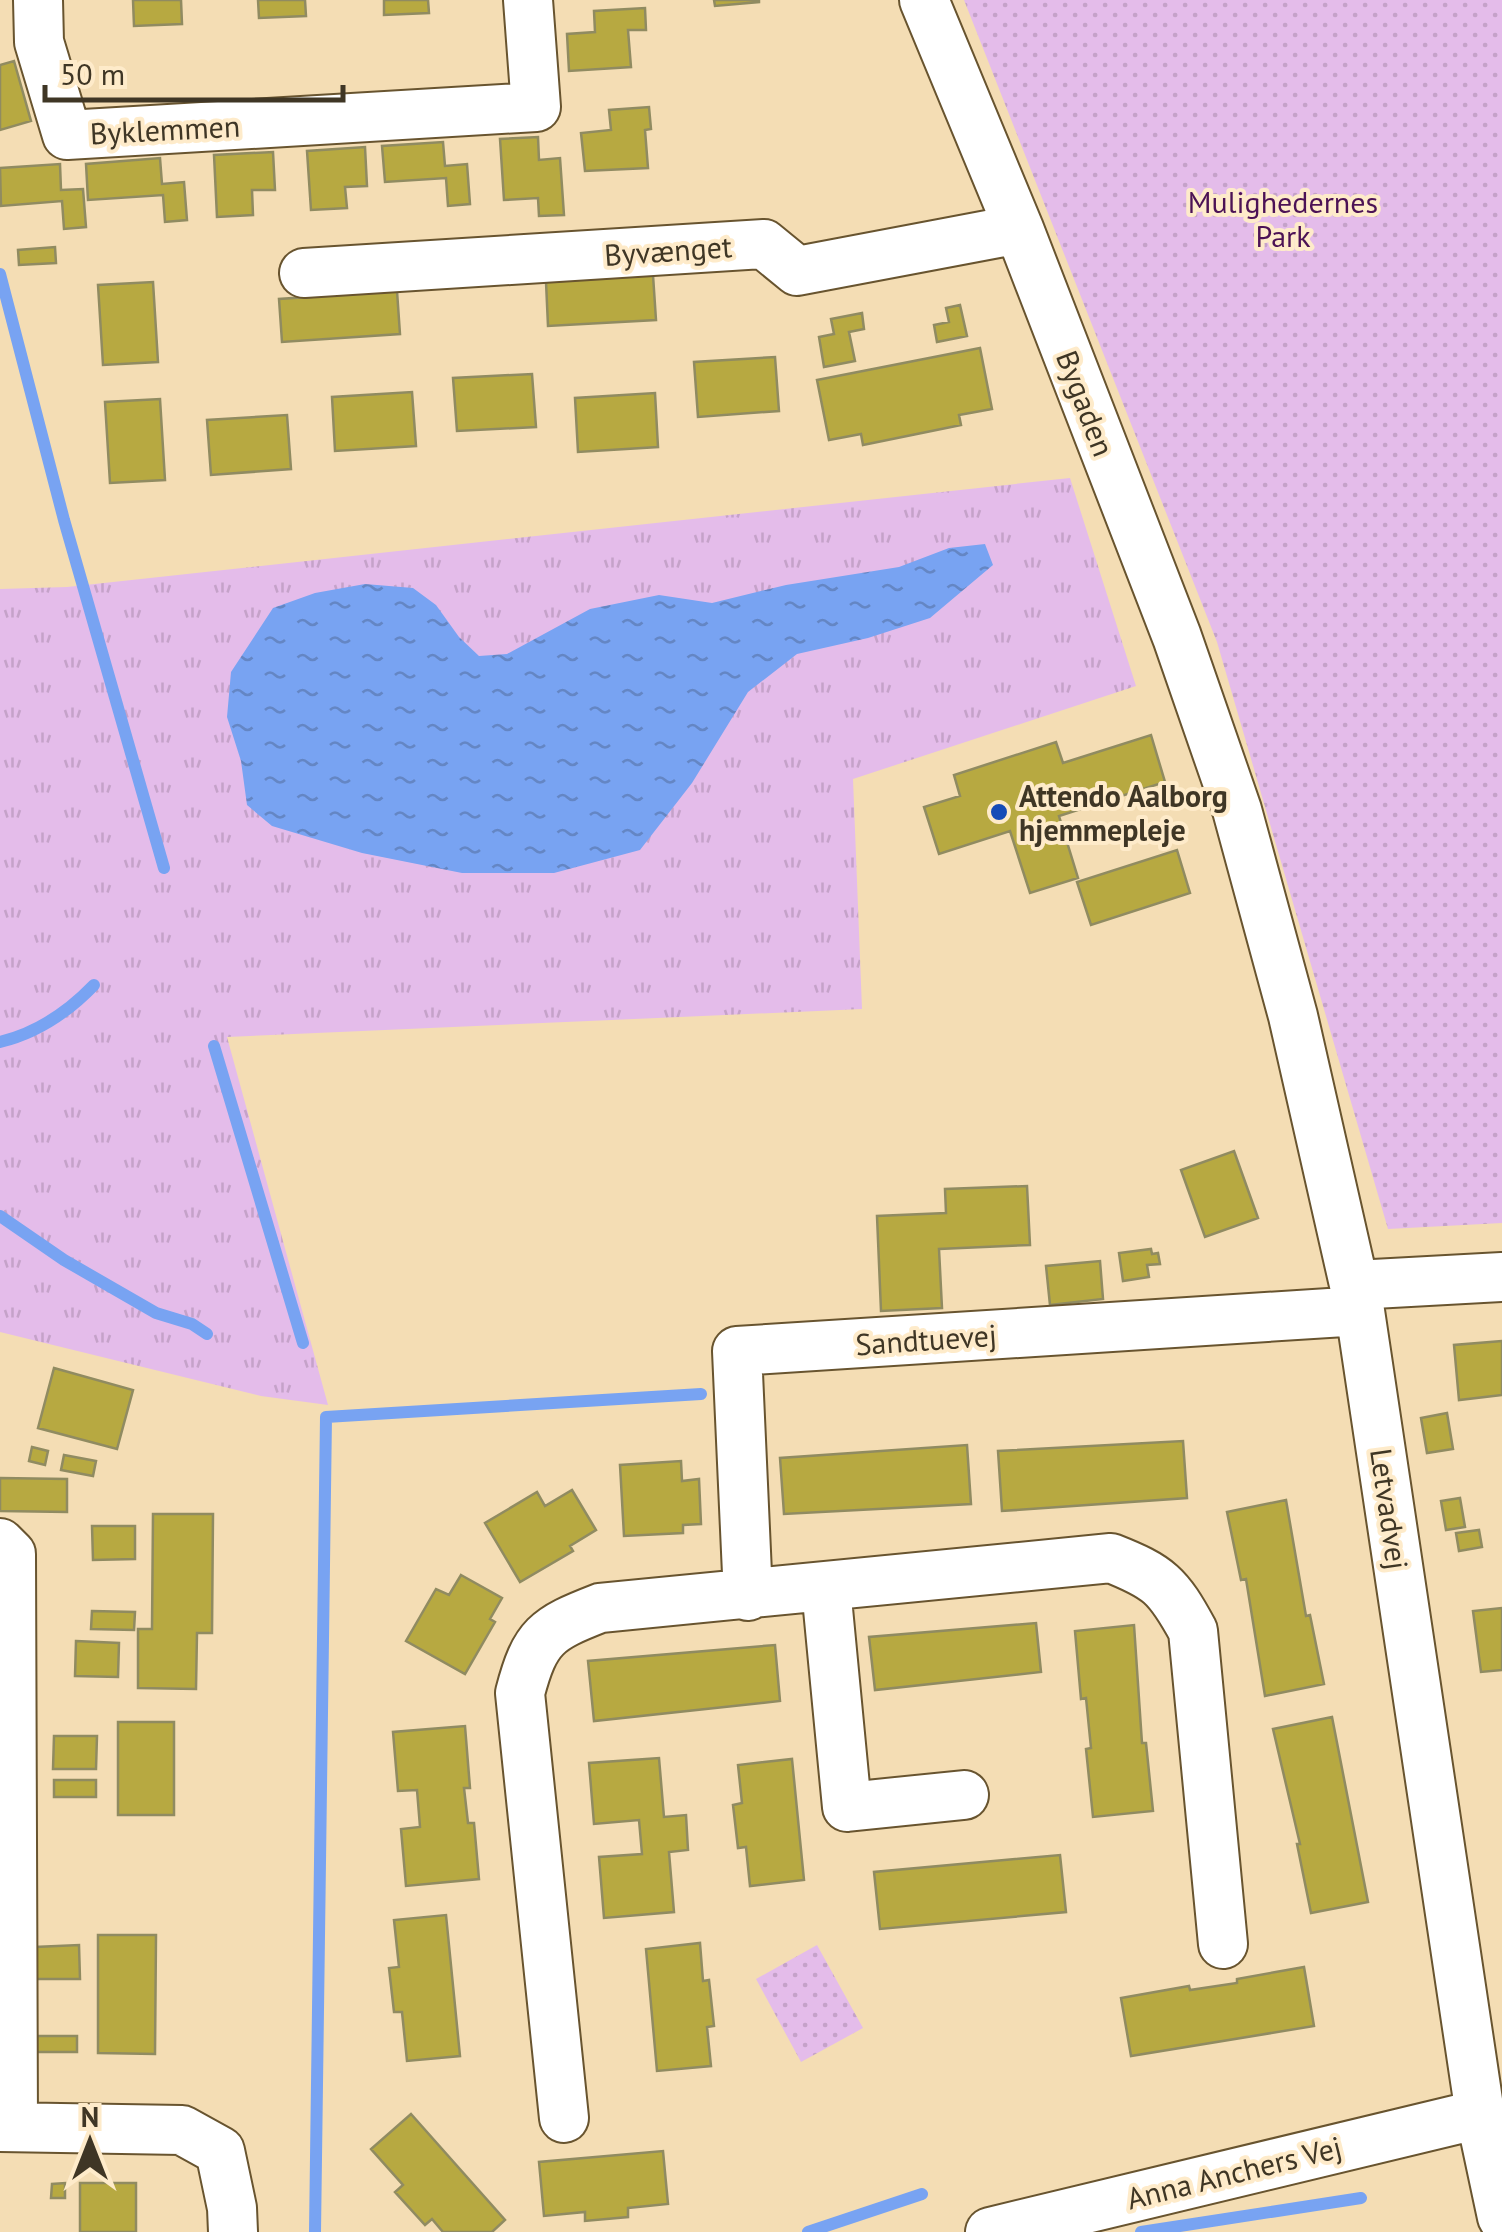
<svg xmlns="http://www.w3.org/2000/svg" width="1502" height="2232" font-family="'PT Sans',sans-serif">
	<defs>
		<pattern id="grass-tufts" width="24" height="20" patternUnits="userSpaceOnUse" patternTransform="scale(2.5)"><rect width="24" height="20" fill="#e4bcea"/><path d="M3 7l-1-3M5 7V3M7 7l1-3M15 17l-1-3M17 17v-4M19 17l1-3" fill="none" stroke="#c5a2c9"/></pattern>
		<pattern id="park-dots" width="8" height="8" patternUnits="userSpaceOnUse" patternTransform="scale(2.5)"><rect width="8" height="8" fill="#e4bcea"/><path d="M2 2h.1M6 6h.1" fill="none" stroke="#c5a2c9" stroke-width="1.8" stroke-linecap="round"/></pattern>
		<pattern id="water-ripples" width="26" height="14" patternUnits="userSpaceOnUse" patternTransform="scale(2.5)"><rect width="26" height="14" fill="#78a3f2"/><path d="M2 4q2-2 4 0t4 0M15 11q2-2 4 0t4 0" fill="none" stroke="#6486c4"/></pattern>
	</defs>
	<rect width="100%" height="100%" fill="#f4ddb4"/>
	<path fill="url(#grass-tufts)" d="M1070 478 1136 686 853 779 862 1009 227 1037 328 1405 261 1396 0 1332V589L67 587Z"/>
	<path fill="url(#park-dots)" d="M964 0H1502V1223L1388 1229 1217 642Z
		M817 1945 863 2028 801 2062 756 1979Z"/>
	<path fill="url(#water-ripples)" d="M985 544 993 565 930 618 868 638 797 654 748 692 692 783 640 850 554 873H462L362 853 272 826 247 805 241 761 227 717 231 672 273 608 315 593 365 584 413 588 436 605 459 637 479 656 507 654 590 609 659 595 712 603 786 585 899 567 949 548Z"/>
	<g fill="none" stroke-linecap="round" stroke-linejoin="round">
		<path stroke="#78a3f2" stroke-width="12" d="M0 274 64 520 164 868
			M0 1042C37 1033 68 1012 94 985
			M214 1046 303 1343
			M0 1216 64 1260 156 1313 192 1324 207 1334
			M315 2232 326 1417 701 1394
			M808 2232 922 2194
			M1141 2232 1361 2198"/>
	</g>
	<path fill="#b7a941" stroke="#908b61" stroke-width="2.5" d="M133 0H181L182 24 134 26Z
		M258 0H305L306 16 259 18Z
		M384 0H428L429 13 384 15Z
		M714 0H759V2L715 6Z
		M645 8 646 30H628L631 67 569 71 567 34 595 32 594 11Z
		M14 61 31 121 0 130V65Z
		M649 107 651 129 645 130 648 168 585 171 581 133 611 130 609 110Z
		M538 137 539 160 560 158 564 215 539 216 538 198 504 200 500 139Z
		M443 142 445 166 467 164 470 204 448 206 446 178 385 182 382 146Z
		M365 147 367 186 345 187 347 208 311 210 307 151Z
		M273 152 275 190H252L253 215 217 217 214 155Z
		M160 158 162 184 184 182 187 220 165 222 163 195 88 200 86 164Z
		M60 164 61 190 83 189 86 227 64 229 62 201 1 206 0 168Z
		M55 247 56 263 19 265 18 250Z
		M653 275 656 320 548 326 546 282Z
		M153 282 158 362 103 365 98 285Z
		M397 291 400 334 282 342 279 299Z
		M960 305 967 336 937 342 934 325 949 322 946 308Z
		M862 313 864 329 849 332 855 361 824 367 819 337 834 334 831 319Z
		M980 348 992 409 959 415 961 425 863 445 861 434 829 440 817 380Z
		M775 357 779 411 698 417 694 362Z
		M532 374 536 427 457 431 453 378Z
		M412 392 416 446 335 451 332 397Z
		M655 393 658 447 578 452 575 398Z
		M160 399 165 480 110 483 105 402Z
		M287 415 291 469 211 475 207 420Z
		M1151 735 1165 782 1059 816 1078 878 1030 893 1010 831 939 854 924 807 960 796 954 775 1056 742 1063 763Z
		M1177 850 1190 893 1091 925 1077 882Z
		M1234 1151 1258 1218 1205 1237 1181 1170Z
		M1027 1186 1030 1245 939 1249 942 1308 881 1311 877 1216 946 1213 945 1189Z
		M1151 1249 1152 1254 1158 1253 1160 1264 1147 1265 1149 1277 1123 1281 1119 1253Z
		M1100 1261 1103 1299 1050 1305 1046 1266Z
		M1502 1341V1395L1459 1400 1454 1345Z
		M54 1368 133 1390 117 1449 38 1428Z
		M1447 1413 1453 1449 1427 1453 1421 1418Z
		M1183 1441 1187 1498 1002 1511 998 1451Z
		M967 1445 971 1504 784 1514 780 1458Z
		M32 1447 48 1451 45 1465 29 1461Z
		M64 1455 96 1461 93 1476 61 1470Z
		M681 1461 682 1481 699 1479 701 1524 683 1525V1533L624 1536 620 1465Z
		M0 1478 67 1479V1512L0 1511Z
		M572 1490 596 1530 570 1546 573 1551 520 1582 485 1523 537 1492 545 1506Z
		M1460 1498 1465 1527 1446 1530 1441 1501Z
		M1286 1500 1306 1616 1310 1615 1324 1684 1265 1696 1246 1579 1241 1580 1227 1512Z
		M153 1514H213L212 1633H197L196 1689 138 1688V1629H152Z
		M92 1526H135V1559L93 1560Z
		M1479 1530 1482 1547 1459 1551 1456 1533Z
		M461 1575 502 1598 490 1619 495 1622 465 1674 406 1641 436 1589 449 1595Z
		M1502 1608V1670L1481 1672 1473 1611Z
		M92 1611 135 1612 134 1630 91 1629Z
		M1036 1623 1041 1672 875 1690 869 1637Z
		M1134 1625 1142 1743H1146L1153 1811 1093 1817 1086 1749 1091 1748 1086 1698 1081 1699 1075 1631Z
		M76 1641 119 1643 118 1677 75 1676Z
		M775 1645 780 1701 594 1721 588 1661Z
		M1332 1717 1368 1902 1311 1913 1297 1844H1300L1273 1729Z
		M118 1722H174V1815H118Z
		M465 1726 470 1788H464L468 1823H474L479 1879 406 1886 401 1829 420 1827 417 1790 398 1791 393 1732Z
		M54 1736H97L96 1769H53Z
		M659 1758 664 1817 686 1815 688 1850 669 1852 674 1912 604 1918 599 1857 642 1854 639 1820 594 1824 589 1763Z
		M792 1759 804 1880 750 1886 746 1847 738 1848 733 1805 742 1803 738 1765Z
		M54 1780H96V1797H54Z
		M1060 1855 1066 1912 880 1929 874 1872Z
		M446 1915 460 2056 407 2061 402 2012H394L389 1968 399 1967 394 1920Z
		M98 1935H156L155 2054 98 2053Z
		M700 1943 703 1981 709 1980 714 2026 707 2027 711 2066 657 2071 646 1949Z
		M79 1945 80 1979H36L35 1947Z
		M1304 1967 1314 2026 1131 2056 1121 1998 1189 1986 1190 1990 1237 1983V1979Z
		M35 2036H77V2052H35Z
		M411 2114 505 2220 492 2232H443L432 2219 425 2225 395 2192 403 2185 371 2149Z
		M663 2151 668 2204 628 2208V2217L585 2221V2212L544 2216 539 2162Z
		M65 2183V2198H51L52 2184Z
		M80 2183H136V2232H80Z"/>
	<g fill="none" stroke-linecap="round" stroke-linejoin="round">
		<g stroke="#68542f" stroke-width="52">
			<path id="minor" d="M38 0 39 42 67 135 536 107 528 0
				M924 0 1019 229 1177 637 1237 810 1293 1016 1360 1311 1480 2114 1502 2217
				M304 273 764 244 797 271 1019 229
				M1355 1285 1502 1277
				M0 1543 11 1554 13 2127
				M826 1588 847 1807 964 1795
				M748 1596 737 1351 1360 1311
				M564 2118 520 1693C535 1636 546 1629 600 1608L1111 1558C1159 1577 1168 1585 1193 1631L1223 1944
				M0 2127 182 2130 220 2151 232 2208 233 2232
				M990 2232 1480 2114"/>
		</g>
		<use href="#minor" stroke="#fff" stroke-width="48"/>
	</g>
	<circle fill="#154bb7" stroke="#feebca" stroke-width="4" cx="999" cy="812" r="10"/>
	<g text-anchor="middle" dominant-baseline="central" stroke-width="8" stroke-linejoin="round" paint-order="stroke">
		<g font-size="30" fill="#3f3625" stroke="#feebca">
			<text transform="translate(165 129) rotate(-3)">Byklemmen</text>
			<text transform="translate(668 250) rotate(-4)">Byvænget</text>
			<text transform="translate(1086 403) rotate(69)">Bygaden</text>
			<text transform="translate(926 1339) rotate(-4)">Sandtuevej</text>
			<text transform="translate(1390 1509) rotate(82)">Letvadvej</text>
			<text transform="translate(1234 2172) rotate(-14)">Anna Anchers Vej</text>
		</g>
		<g font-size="30" fill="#4c1255" stroke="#feebca">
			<text x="1283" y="201">Mulighedernes<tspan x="1283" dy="34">Park</tspan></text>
		</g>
		<g font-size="30" font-weight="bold" fill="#3f3625" stroke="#feebca" text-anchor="start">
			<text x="1019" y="795">Attendo Aalborg<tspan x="1019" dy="34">hjemmepleje</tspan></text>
		</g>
	</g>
	<g transform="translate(90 2142)" stroke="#feebca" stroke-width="8" paint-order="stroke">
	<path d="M0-8L18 38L0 25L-18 38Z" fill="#3f3625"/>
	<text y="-15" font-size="28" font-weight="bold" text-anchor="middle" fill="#3f3625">N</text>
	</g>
	<path d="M45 85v15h298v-15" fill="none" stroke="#3f3625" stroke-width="5"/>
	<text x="60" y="85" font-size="30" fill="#3f3625" stroke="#feebca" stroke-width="8" paint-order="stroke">50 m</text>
</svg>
